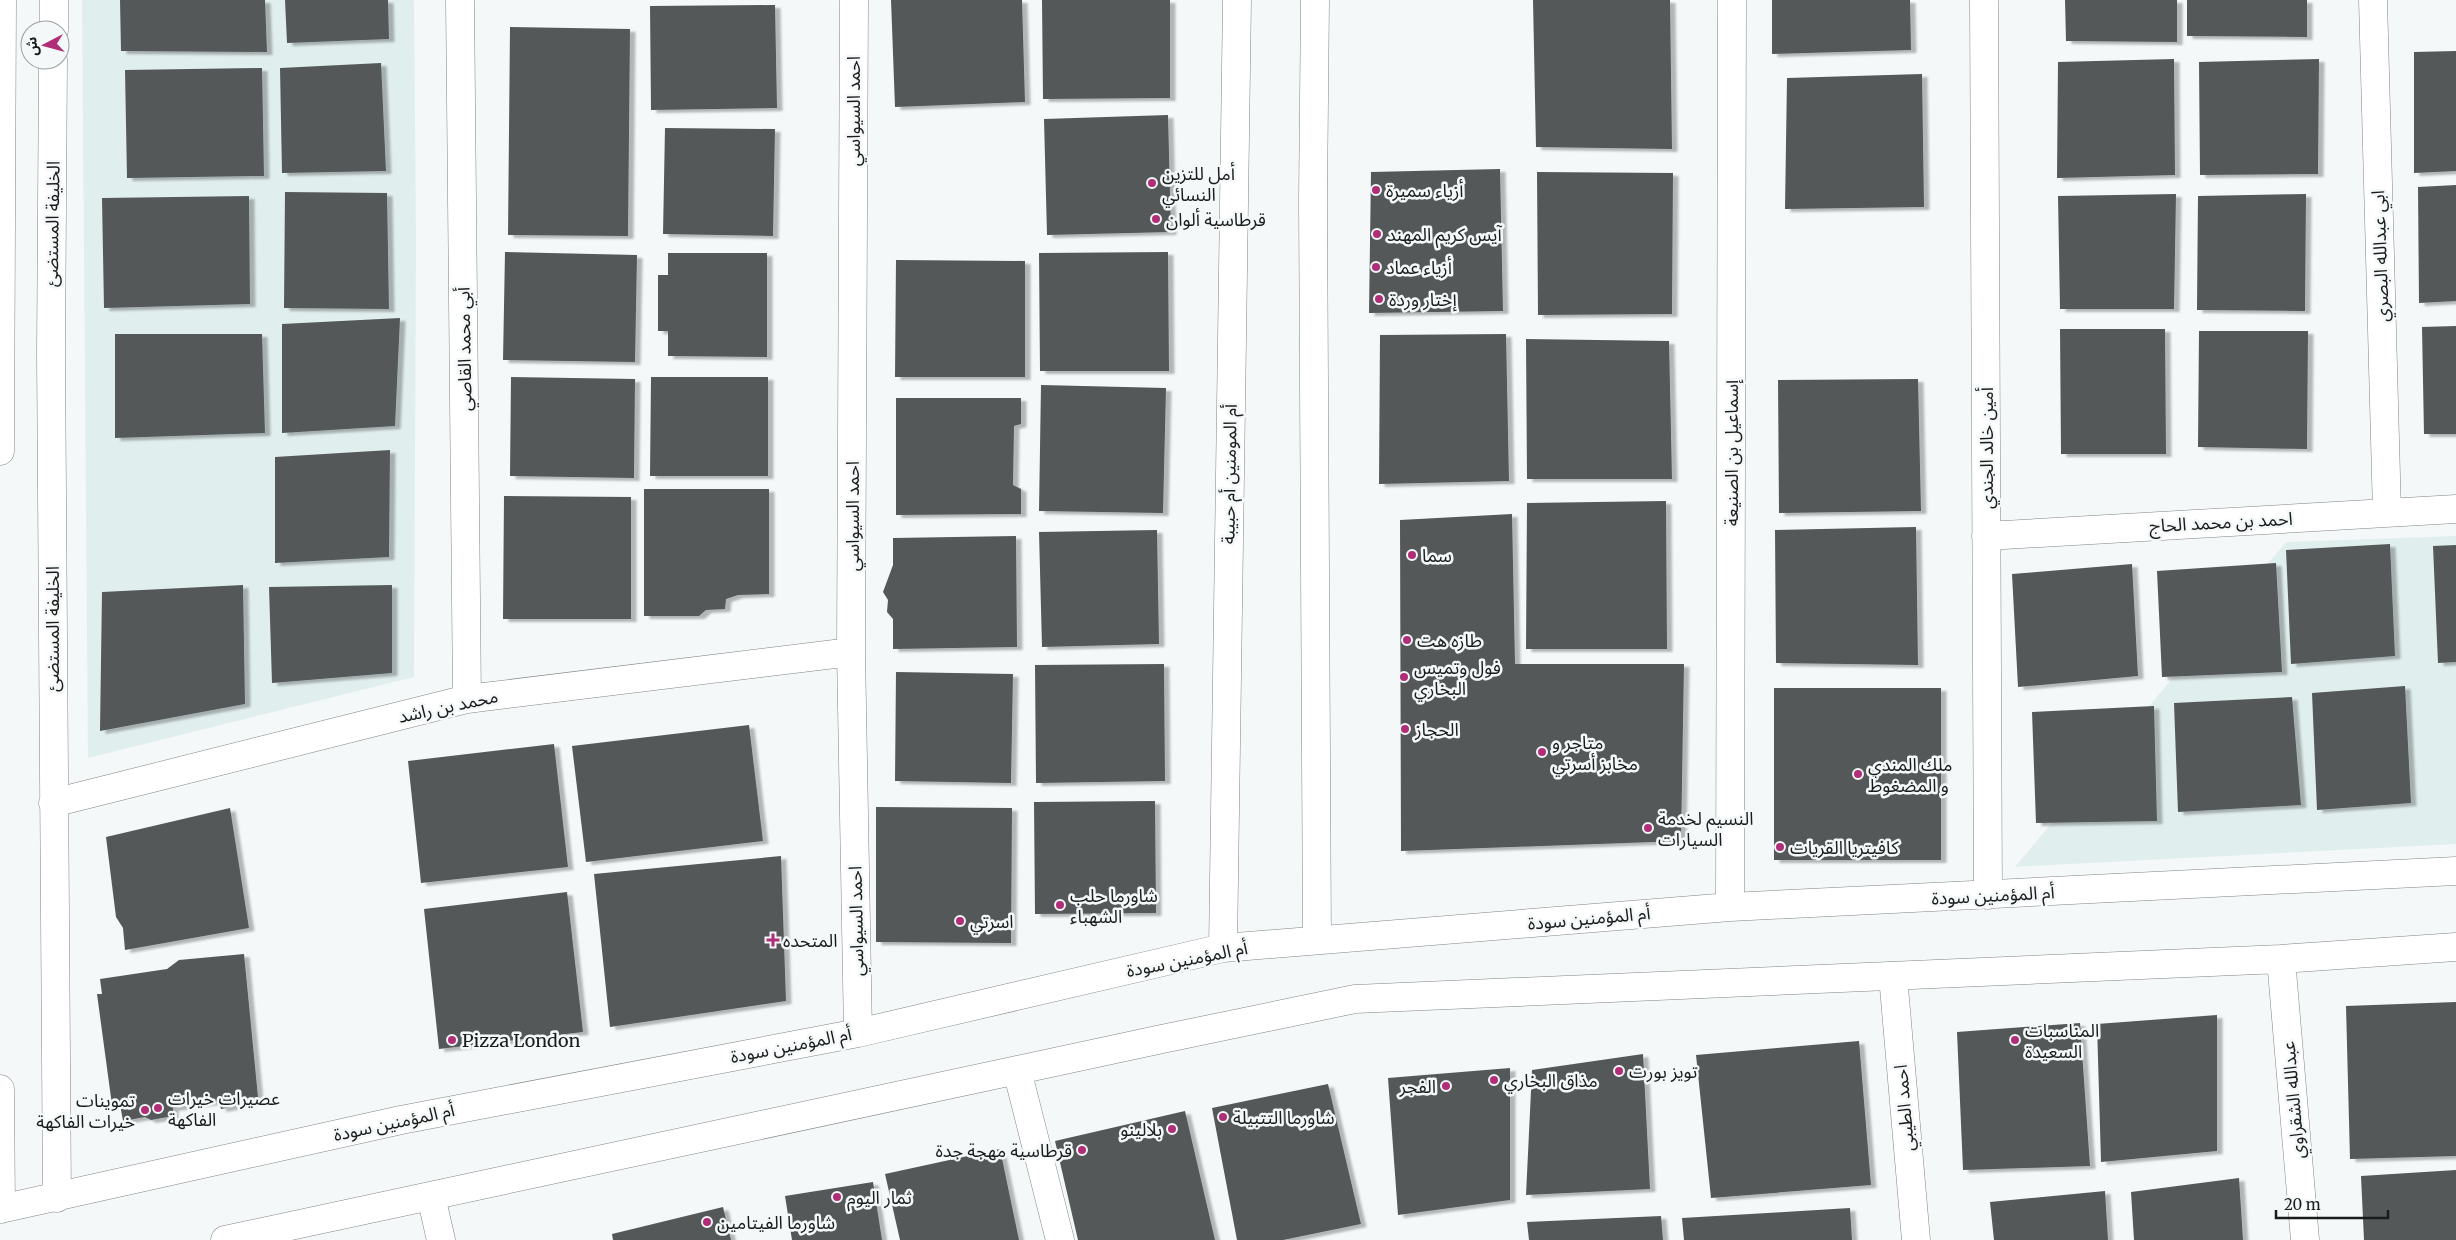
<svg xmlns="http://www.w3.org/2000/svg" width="2456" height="1240" font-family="Merriweather,'Noto Sans Arabic',serif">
	<defs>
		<filter id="shadow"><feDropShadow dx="5.5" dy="3" stdDeviation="1" flood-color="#0004"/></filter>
	</defs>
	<rect width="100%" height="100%" fill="#f4f8f8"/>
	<path fill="#e1eeee" d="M82 0H414L416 240 414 677 88 758Z
		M2456 536V844L2015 867 2286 542Z"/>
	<path fill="#555858" filter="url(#shadow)" d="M120 0H265L267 52 121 51Z
		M285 0H388L389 39 287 43Z
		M891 0H1022L1025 102 895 107Z
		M1042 0H1170V98L1043 99Z
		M1533 0H1670L1672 149 1536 147Z
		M1772 0H1910L1911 50 1772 54Z
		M2065 0H2177V42L2066 41Z
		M2187 0H2307V37L2187 36Z
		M775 5 777 108 651 110 650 6Z
		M510 27 630 29 628 236 508 235Z
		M2456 51V171L2414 173V52Z
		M2174 59 2175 175 2057 178 2058 62Z
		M2319 59 2318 174 2200 175 2199 62Z
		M381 63 386 171 282 173 280 68Z
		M262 68 264 176 127 178 125 70Z
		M1922 74 1924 207 1785 209 1787 78Z
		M1168 115 1171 232 1047 235 1044 119Z
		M665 128 775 129 773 236 663 234Z
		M1500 169 1503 311 1369 313 1371 172Z
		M1537 172 1673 173 1672 314 1538 315Z
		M2456 185V301L2419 303 2418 187Z
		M285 192 387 193 389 309 284 308Z
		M2176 194 2174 309H2060L2058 196Z
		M2306 194 2305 311 2197 310 2198 196Z
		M249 196 250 304 104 308 102 198Z
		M505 252 637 255 635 362 503 360Z
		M1168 252 1169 371H1040L1039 253Z
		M668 253H767V357L668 356V331H658V275H668Z
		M896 260 1025 261V377H895Z
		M400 318 395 426 282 433V324Z
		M2456 326V434H2424L2422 327Z
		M2060 329H2165L2166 454H2061Z
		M2199 331H2308L2307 449 2198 447Z
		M115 334H262L265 433 115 438Z
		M1506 334 1509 481 1379 484 1380 335Z
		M1526 339 1669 341 1672 479H1527Z
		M511 377 635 379 634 478 510 476Z
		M651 377H768V476H650Z
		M1918 379 1921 511 1779 513 1778 380Z
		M1041 385 1166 388 1163 513 1039 511Z
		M896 398H1021V424L1014 426 1013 485 1021 489V514L896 515Z
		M390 450 389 557 275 563V457Z
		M644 489H769V594L738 595 726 599 725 609 706 610 699 616H644Z
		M504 496 631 497V619H503Z
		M1666 501 1667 649H1526L1527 503Z
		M1512 514 1515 664H1684L1681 841 1401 851 1400 520Z
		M1916 527 1918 665 1776 663 1775 530Z
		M1157 530 1159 644 1042 647 1039 532Z
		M1016 536 1017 647 893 649V619L887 612 888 600 883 592 893 565V538Z
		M2390 544 2395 656 2291 664 2286 550Z
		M2456 545V662L2438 663 2433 546Z
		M2276 563 2282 672 2162 677 2157 571Z
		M2132 564 2138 676 2018 687 2012 574Z
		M243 585 245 704 100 731 102 592Z
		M392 585V673L272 683 269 587Z
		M1164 664 1165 781 1036 783 1035 665Z
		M896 672 1013 674 1011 783 895 781Z
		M2405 686 2411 803 2317 810 2312 693Z
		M1774 688H1941V860H1774Z
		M2292 697 2301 805 2178 812 2174 703Z
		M2154 706 2157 821 2036 823 2032 712Z
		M749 725 763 841 586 862 572 746Z
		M554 744 568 867 421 883 408 761Z
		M1155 801 1156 913 1035 914 1034 802Z
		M876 807 1012 808 1011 943 876 942Z
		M230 808 249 928 125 950 123 928 116 917 106 837Z
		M781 856 786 1001 610 1027 594 874Z
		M567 892 583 1032 439 1049 424 909Z
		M244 954 258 1097 238 1099 237 1106 221 1109 219 1101 173 1108V1116L151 1120 145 1117 123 1121 120 1104 112 1105 97 994H102L100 979 167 969 179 960Z
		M2456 1002V1156L2350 1159 2346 1006Z
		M2217 1015V1151L2101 1162 2097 1024Z
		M2080 1023 2090 1166 1963 1170 1957 1032Z
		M1859 1041 1871 1185 1711 1198 1696 1055Z
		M1643 1054 1650 1189 1526 1195 1532 1070Z
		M1510 1068V1200L1398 1215 1388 1078Z
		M1328 1084 1361 1224 1283 1240H1237L1212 1108Z
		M1185 1111 1215 1240H1078L1055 1141Z
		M1000 1149 1019 1240H900L885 1174Z
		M2456 1170V1240H2364L2361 1176Z
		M2239 1178 2243 1240H2134L2131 1192Z
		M873 1182 882 1240H792L785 1196Z
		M2105 1191 2108 1240H1994L1990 1202Z
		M723 1207 731 1240H613L612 1234Z
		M1850 1208 1852 1240H1684L1682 1218Z
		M1661 1216 1663 1240H1529L1527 1222Z"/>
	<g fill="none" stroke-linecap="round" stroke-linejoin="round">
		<g stroke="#818585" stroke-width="29">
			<path id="minor" d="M460 0 467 699
				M854 0 851 652 858 1033
				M1315 0 1313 199 1317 940
				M1984 0 1988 895
				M2373 0 2387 513
				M54 30V0
				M53 60 51 353 57 1198
				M0 451 2 0
				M1986 536 2456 509
				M53 803 467 699 851 652
				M1730 907 1732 0
				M1223 948 1237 0
				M2281 959 2305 1240
				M1893 976 1916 1240
				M1017 1070 1060 1240
				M0 1089 1 1209
				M431 1196 441 1240
				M0 1209 401 1120 858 1033 1223 948 1730 907 2456 871
				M225 1240 1162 1039 1355 999 2281 959 2456 947"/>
		</g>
		<use href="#minor" stroke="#fff" stroke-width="28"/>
	</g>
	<g fill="#b02d77" stroke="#f4f8f8" stroke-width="2">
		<circle cx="1152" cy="183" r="5"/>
		<circle cx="1376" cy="190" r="5"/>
		<circle cx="1156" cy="219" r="5"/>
		<circle cx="1377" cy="234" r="5"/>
		<circle cx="1376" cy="267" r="5"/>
		<circle cx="1379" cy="299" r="5"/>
		<circle cx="1412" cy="555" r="5"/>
		<circle cx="1407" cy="640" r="5"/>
		<circle cx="1404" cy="677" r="5"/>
		<circle cx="1405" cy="729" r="5"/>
		<circle cx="1542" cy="752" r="5"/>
		<circle cx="1858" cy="774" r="5"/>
		<circle cx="1648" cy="828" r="5"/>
		<circle cx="1780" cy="847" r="5"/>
		<circle cx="1060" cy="905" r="5"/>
		<circle cx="960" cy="921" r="5"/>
		<path d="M770.5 932.5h5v5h5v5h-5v5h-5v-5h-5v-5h5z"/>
		<circle cx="452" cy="1040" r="5"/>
		<circle cx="2015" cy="1040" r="5"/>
		<circle cx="1619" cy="1071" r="5"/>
		<circle cx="1494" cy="1080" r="5"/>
		<circle cx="1446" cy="1086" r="5"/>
		<circle cx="158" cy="1108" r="5"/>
		<circle cx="145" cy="1110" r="5"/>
		<circle cx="1223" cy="1117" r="5"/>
		<circle cx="1172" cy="1129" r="5"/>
		<circle cx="1082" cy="1150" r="5"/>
		<circle cx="837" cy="1197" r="5"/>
		<circle cx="707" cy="1222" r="5"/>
	</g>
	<g text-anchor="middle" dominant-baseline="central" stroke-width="5" stroke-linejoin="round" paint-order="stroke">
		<g font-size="18" fill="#1a1b1b" stroke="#f4f8f8">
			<text transform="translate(853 111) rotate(-90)">احمد السيواسي</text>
			<text transform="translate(52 224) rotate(-89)">الخليفة المستضئ</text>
			<text transform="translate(2380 256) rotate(-92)">ابي عبدالله البصري</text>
			<text transform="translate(464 349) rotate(-91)">أبي محمد القاصي</text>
			<text transform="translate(1986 448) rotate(-90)">أمين خالد الجندي</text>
			<text transform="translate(1731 453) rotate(-90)">إسماعيل بن الصنيعة</text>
			<text transform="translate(1229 474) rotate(-89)">أم المومنين أم حبيبة</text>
			<text transform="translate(852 516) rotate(-90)">احمد السيواسي</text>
			<text transform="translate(2221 522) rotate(-3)">احمد بن محمد الحاج</text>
			<text transform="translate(52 629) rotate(-90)">الخليفة المستضئ</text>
			<text transform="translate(448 706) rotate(-12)">محمد بن راشد</text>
			<text transform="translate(1993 895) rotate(-3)">أم المؤمنين سودة</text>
			<text transform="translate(1589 918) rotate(-5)">أم المؤمنين سودة</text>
			<text transform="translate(856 921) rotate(-91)">احمد السيواسي</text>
			<text transform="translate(1187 959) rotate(-11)">أم المؤمنين سودة</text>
			<text transform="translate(791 1045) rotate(-11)">أم المؤمنين سودة</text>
			<text transform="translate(2293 1100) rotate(-95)">عبدالله الشقراوي</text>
			<text transform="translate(1904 1108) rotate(-95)">احمد الطيبي</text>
			<text transform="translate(394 1122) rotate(-12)">أم المؤمنين سودة</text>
		</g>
		<g font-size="18" fill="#1a1b1b" stroke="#f4f8f8" text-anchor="start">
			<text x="1162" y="173">أمل للتزين<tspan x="1162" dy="21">النسائي</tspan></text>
			<text x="1386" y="190">أزياء سميرة</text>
			<text x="1166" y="219">قرطاسية ألوان</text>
			<text x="1387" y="234">آيس كريم المهند</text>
			<text x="1386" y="267">أزياء عماد</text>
			<text x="1389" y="299">إختار وردة</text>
			<text x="1422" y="555">سما</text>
			<text x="1417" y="640">طازه هت</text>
			<text x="1414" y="667">فول وتميس<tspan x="1414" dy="21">البخاري</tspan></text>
			<text x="1415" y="729">الحجاز</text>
			<text x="1552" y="742">متاجر و<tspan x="1552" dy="21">مخابز أسرتي</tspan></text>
			<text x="1868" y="764">ملك المندي<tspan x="1868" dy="21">و المضغوط</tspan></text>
			<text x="1658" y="818">النسيم لخدمة<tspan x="1658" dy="21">السيارات</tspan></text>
			<text x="1790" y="847">كافيتريا القريات</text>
			<text x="1070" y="895">شاورما حلب<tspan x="1070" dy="21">الشهباء</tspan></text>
			<text x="970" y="921">اسرتي</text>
			<text x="783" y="940">المتحده</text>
			<text x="2025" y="1030">المناسبات<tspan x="2025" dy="21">السعيدة</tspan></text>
			<text x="462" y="1040">Pizza London</text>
			<text x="1629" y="1071">تويز بورت</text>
			<text x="1504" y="1080">مذاق البخاري</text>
			<text x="1436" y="1086" text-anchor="end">الفجر</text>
			<text x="168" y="1098">عصيرات خيرات<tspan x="168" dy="21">الفاكهة</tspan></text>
			<text x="135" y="1100" text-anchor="end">تموينات<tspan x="135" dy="21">خيرات الفاكهة</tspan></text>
			<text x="1233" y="1117">شاورما التتبيلة</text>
			<text x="1162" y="1129" text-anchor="end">بلالينو</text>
			<text x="1072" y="1150" text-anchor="end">قرطاسية مهجة جدة</text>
			<text x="847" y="1197">ثمار اليوم</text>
			<text x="717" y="1222">شاورما الفيتامين</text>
		</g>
	</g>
	<g transform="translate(45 45) rotate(264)"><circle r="24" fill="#f4f8f8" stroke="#9da0a0"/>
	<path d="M0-4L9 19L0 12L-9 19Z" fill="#b02d77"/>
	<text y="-8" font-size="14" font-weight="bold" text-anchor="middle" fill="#1a1b1b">ش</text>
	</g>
	<path d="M2276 1210v8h112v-8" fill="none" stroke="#1a1b1b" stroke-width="2.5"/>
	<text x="2284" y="1210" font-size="15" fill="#1a1b1b" stroke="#f4f8f8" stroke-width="4" paint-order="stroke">20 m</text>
</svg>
